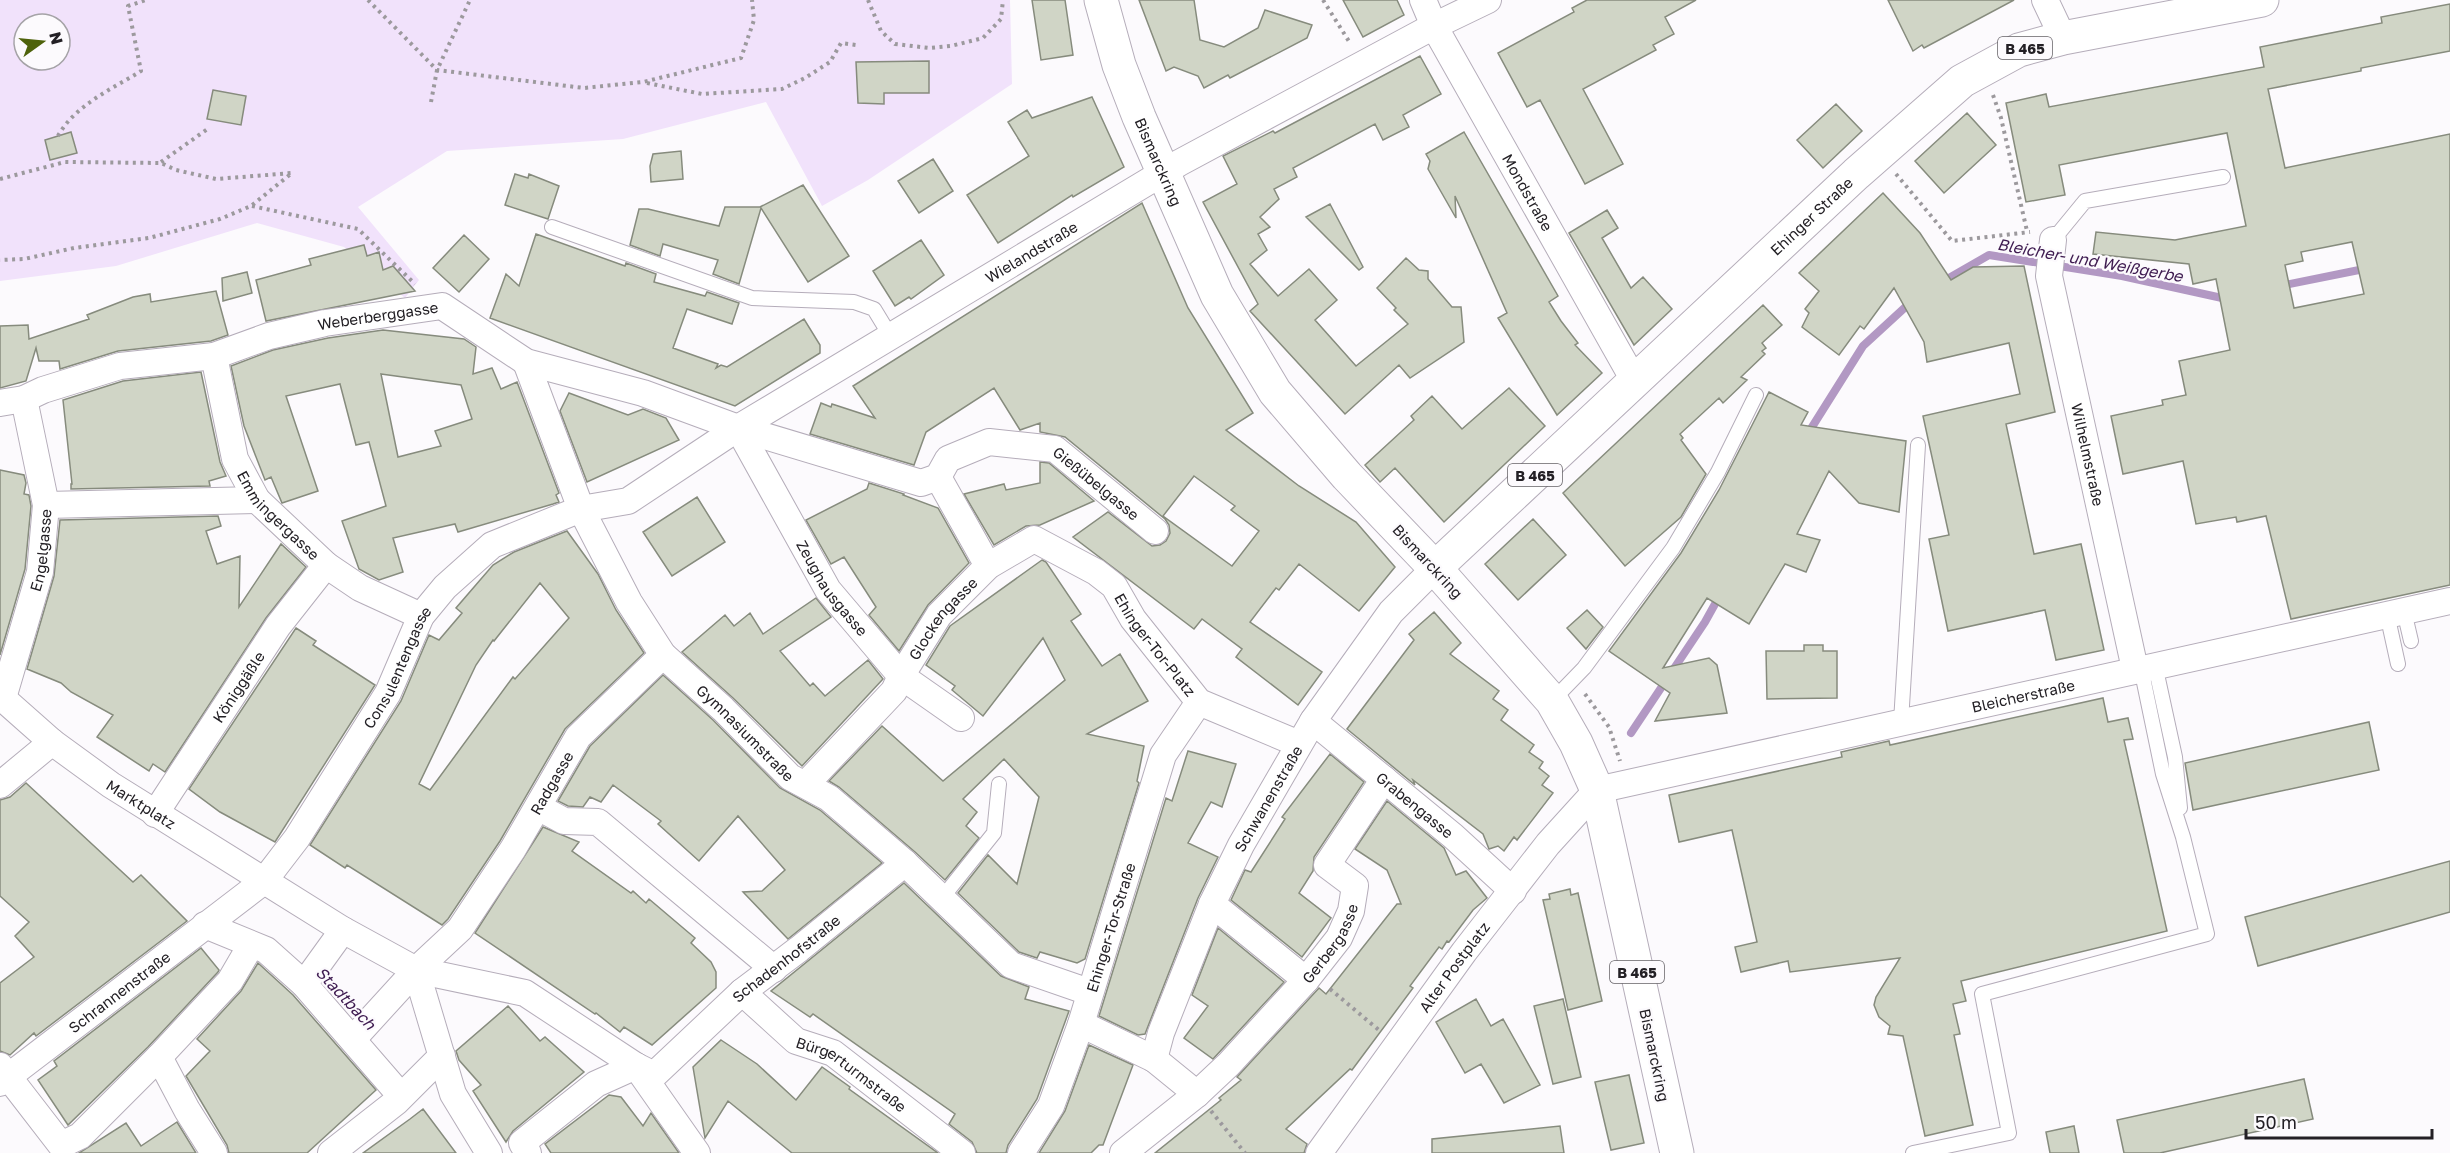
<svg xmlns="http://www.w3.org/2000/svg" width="2450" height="1153" font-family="'Golos Text',sans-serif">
	<rect width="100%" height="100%" fill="#fcfafd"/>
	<path fill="#f1e2fb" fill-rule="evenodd" d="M0 0H1010L1012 84 868 180 822 206 766 102 623 139 447 151 358 207 419 280 405 298 344 247 257 223 116 266 0 281ZM24 24H60V60H24Z"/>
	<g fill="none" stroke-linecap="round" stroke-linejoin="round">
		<path stroke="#b298c3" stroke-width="8" d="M1942 282 1989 255 2122 276 2222 298 2228 297
			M2280 286 2369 268
			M1807 435 1863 346 1912 301
			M1631 733 1705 622 1720 595"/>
	</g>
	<path fill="#d0d5c6" stroke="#868b7d" stroke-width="1.5" fill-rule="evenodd" d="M1032 0H1065L1073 55 1041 60Z
		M1139 0H1194L1200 40 1224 47 1258 28 1265 10 1312 25 1307 38 1230 78 1228 75 1204 88 1198 76 1174 67 1166 71Z
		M1343 0H1397L1404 15 1363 37Z
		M1587 0H1696L1665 17 1674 34 1653 45 1656 50 1583 89 1623 164 1585 184 1540 100 1527 107 1498 53 1574 12 1572 8Z
		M1888 0H2014L1924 48 1922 45 1913 51Z
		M2450 4V51L2361 68V71L2268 89 2285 168 2450 134V585L2291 619 2266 516 2237 522 2236 517 2196 524 2183 461 2123 474 2111 416 2163 405 2162 400 2186 395 2179 361 2230 350 2216 279 2193 284 2189 264 2093 254 2096 232 2175 240 2246 226 2227 133 2059 165 2065 195 2026 202 2006 103 2046 94 2049 107 2264 67 2260 47 2382 23 2381 17ZM2352 242 2364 294 2294 308 2285 265 2303 261 2301 252Z
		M1420 56 1441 94 1403 115 1409 127 1383 140 1375 124 1293 168 1297 177 1274 189 1279 199 1260 217 1270 227 1258 234 1267 250 1250 264 1278 296 1309 269 1337 300 1315 320 1356 366 1408 324 1394 310 1396 308 1377 288 1406 258 1419 270 1428 271V279L1452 307H1461L1464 342 1410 378 1399 365 1345 414 1250 311 1258 304 1203 202 1237 184 1223 156 1273 131 1275 133Z
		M929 61V93H884V104L858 103 856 62Z
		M213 90 246 96 241 125 207 119Z
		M1092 97 1124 167 1073 197 1072 195 998 243 967 195 1029 156 1008 122 1027 110 1032 118Z
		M1836 104 1862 131 1823 168 1797 140Z
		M1967 113 1996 145 1944 193 1915 161Z
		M71 132 77 153 50 160 45 140Z
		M1464 132 1558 296 1549 302 1561 321 1578 343 1575 345 1602 373 1557 415 1498 318 1507 313 1455 196 1456 218 1428 169 1430 161 1426 154Z
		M681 151 683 179 651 182 650 166 653 154Z
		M933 159 953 191 919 213 898 181Z
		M515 174 528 178 529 174 559 186 548 219 505 205Z
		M803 185 849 256 808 282 761 208 739 284 713 274 718 260 663 244 660 256 630 245 639 209H648L719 226 725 207H760Z
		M1883 193 1920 233 1951 280 1973 267 2024 266 2055 412 2006 424 2034 554 2081 544 2104 650 2056 660 2045 610 1948 631 1929 539 1949 535 1923 416 2020 394 2009 343 1927 362 1924 342 1894 288 1864 329 1860 326 1839 355 1802 327 1809 313 1805 309 1819 291 1799 273Z
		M1142 203 1188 308 1253 413 1226 430 1299 486 1356 522 1395 567 1359 611 1299 564 1279 590 1276 588 1250 622 1322 672 1298 705 1236 657 1242 649 1202 619 1194 629 1073 537 1108 512 1152 546 1160 545 1166 541 1170 533 1169 525 1165 519 1065 437 1040 432V423L1020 430 994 388 926 432 914 465 810 434 821 403 831 407 832 404 875 418 853 386ZM1194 476 1235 506 1231 510 1259 531 1232 566 1163 516Z
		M1330 204 1363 267 1359 270 1306 217Z
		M1607 210 1618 228 1602 238 1631 288 1643 277 1672 309 1634 345 1569 233Z
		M536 234 625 266 626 263 656 274 654 282 705 296 707 292 739 303 732 324 687 309 673 348 718 364 716 368 721 365 727 367 804 319 820 345V353L735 406 490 318 506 274 519 286Z
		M464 235 489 259 459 292 433 268Z
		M921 240 944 275 911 299 909 297 895 306 873 271Z
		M364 245 367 256 379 252 383 270 393 266 415 291 266 321 256 280 311 265 309 259Z
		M247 272 252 293 223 301 222 278Z
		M216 291 228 335 211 341 118 351 60 369 59 361H39L36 348 26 381 0 388V326L28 325 29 339 89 319 87 315 133 297 150 294 151 302Z
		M1763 305 1782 325 1762 343 1766 348 1762 351 1765 354 1741 377 1747 380 1723 403 1719 398 1680 434 1683 438 1681 440 1706 474 1681 517 1625 566 1563 493Z
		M383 330 464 339 476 347 473 374 492 368 501 389 517 382 559 493 556 495 559 502 553 504 458 532 455 524 393 538 403 572 379 580 359 569 342 521 386 506 369 442 356 445 340 384 286 396 318 491 282 503 271 477 265 480 244 426 231 366 273 350 328 338ZM381 374 461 385 472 419 435 431 441 446 398 457Z
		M201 372 220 462 226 476 209 481 210 486 71 489V484H72L63 400 123 381Z
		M1509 388 1545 426 1444 522 1395 468 1380 482 1365 465 1414 420 1411 416 1432 396 1462 429Z
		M1769 392 1808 412 1801 425 1906 441 1899 512 1859 503 1829 471 1797 534 1820 540 1806 572 1785 564 1749 624 1707 598 1663 668 1709 658 1717 665 1727 713 1655 721 1670 693 1609 651 1681 553 1719 490Z
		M569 393 628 415 643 409 666 418 679 440 587 482 560 411Z
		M1040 462 1049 463 1094 501 1040 525 1026 526 994 545 964 494 1004 484 1006 490 1040 483Z
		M0 470 24 475 26 483 24 494 29 495 31 506 25 569 0 655Z
		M869 483 904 494 903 495 938 508 969 563 928 605 899 651 869 615 876 607 844 557 831 564 806 520 867 489Z
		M697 497 725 542 672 576 643 532Z
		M218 516 221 526 206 531 217 564 240 556 239 607 281 544 306 567 266 618 165 772 153 764 149 771 97 737 113 715 71 692 61 683 27 669 54 576 60 520Z
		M1533 519 1566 555 1518 600 1485 564Z
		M567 531 598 574 616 610 644 653 565 729 500 841 448 919 442 925 347 865 345 868 310 845 401 701 429 635 439 640 462 613 456 608 493 565 514 552ZM540 583 569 618 515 679 513 677 430 790 419 784 476 665 493 640 494 641Z
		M1042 560 1046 562 1081 614 1071 621 1102 666 1120 654 1148 701 1087 734 1144 746 1137 781 1139 783 1085 959 1077 963 1040 952 1037 958 1019 952 958 893 988 855 1017 884 1039 797 1004 759 963 799 977 812 966 826 979 838 945 880 915 852 839 787 829 781 882 726 943 781 1065 680 1043 638 983 716 952 690 955 686 926 665 950 626Z
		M816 598 831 617 780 651 810 686 813 683 825 696 868 660 883 679 802 766 733 698 682 652 725 615 734 626 750 613 763 634Z
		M1587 610 1603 627 1586 649 1567 628Z
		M1434 612 1461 643 1450 654 1499 691 1493 699 1508 710 1501 720 1534 745 1529 752 1543 762 1539 768 1549 776 1542 785 1553 793 1517 840 1514 837 1504 851 1498 846 1489 849 1483 834 1413 780 1415 785 1347 729 1414 640 1409 634Z
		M296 628 316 641 313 645 375 685 275 842 220 812 189 789Z
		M1804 645H1823V651H1837V698L1767 699 1766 651H1804Z
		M663 675 713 720 780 788 820 810 882 863 788 939 743 892 762 891 785 870 738 816 699 861 658 824 661 821 613 785 601 802 590 797 583 807 568 806 558 801 590 746Z
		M2103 698 2108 722 2128 718 2133 739 2124 740 2167 931 1961 981 1966 1001 1953 1004 1960 1034 1954 1035 1973 1125 1925 1136 1903 1036 1888 1034 1890 1026 1879 1017 1874 1005 1876 997 1900 958 1790 972 1788 961 1741 972 1735 947 1757 942 1732 830 1679 842 1669 795 1842 757 1841 752 1889 741 1890 745Z
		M2369 722 2379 770 2193 810 2185 763Z
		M1188 751 1236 764 1222 807 1211 802 1188 843 1218 857 1198 898 1145 1034 1138 1035 1099 1016 1166 798 1172 801Z
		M1330 754 1364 782 1314 857 1313 871 1299 893 1331 918 1302 957 1231 900 1245 870 1251 872 1285 819 1282 817Z
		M26 783 133 882 141 875 187 921 36 1036 34 1033 10 1055 0 1051V983L34 957 15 936 29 922 0 896V800L10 797Z
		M1387 801 1444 848 1456 875 1466 871 1487 898 1473 910 1449 942 1447 941 1442 949 1439 947 1410 986 1413 988 1352 1070 1350 1069 1286 1129 1307 1144 1304 1153H1155L1221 1100 1219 1098 1241 1080 1237 1077 1319 988 1326 994 1397 904H1401L1387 870 1355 849Z
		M543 827 579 842 572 851 631 893 633 891 646 903 649 899 695 938 691 943 711 962 716 972V988L652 1045 624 1027 620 1032 596 1013 595 1014 475 933Z
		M2450 861V912L2258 966 2245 917Z
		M904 883 1001 976 1029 987 1025 999 1069 1011 1037 1099 1008 1145 1006 1153H977L972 1142 949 1124 955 1114 813 1014 810 1017 771 991Z
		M1570 889 1571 895 1578 893 1602 1001 1568 1010 1543 900 1550 899 1549 894Z
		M1218 928 1284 982 1213 1059 1184 1038 1208 1006 1192 995Z
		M201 948 219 970 218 972 148 1047 68 1125 38 1080 57 1066 54 1061Z
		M258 963 293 995 376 1090 307 1153H229L227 1145 186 1076 210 1051 197 1039 241 991Z
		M1476 999 1491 1026 1503 1019 1540 1085 1504 1103 1481 1064 1465 1073 1436 1022Z
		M1563 999 1581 1077 1553 1084 1534 1006Z
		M508 1006 540 1041 545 1037 584 1072 513 1131 506 1142 473 1091 481 1085 459 1060 456 1051Z
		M721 1040 757 1064 796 1100 822 1067 850 1087 849 1089 938 1153H792L728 1101 705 1138 693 1067Z
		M1089 1045 1133 1065 1103 1145H1099L1091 1153H1039L1065 1111Z
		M1629 1075 1644 1143 1611 1150 1595 1082Z
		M2304 1079 2313 1119 2160 1153H2124L2117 1120Z
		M609 1095 621 1097 643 1126 651 1113 679 1153H551L545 1144Z
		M423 1109 456 1153H363L410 1119Z
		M177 1122 196 1153H79L126 1123 141 1146Z
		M1560 1126 1564 1153H1432V1139Z
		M2074 1126 2079 1153H2050L2046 1132Z"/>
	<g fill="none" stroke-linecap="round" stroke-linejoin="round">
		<g stroke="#b5adba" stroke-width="16">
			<path id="lane" d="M552 227 752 298 854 302 874 309 891 337
				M2053 240 2085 201 2223 177
				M2404 611 2411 641
				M2387 614 2398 664
				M2155 665 2175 757 2180 808
				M1552 701 1584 668 1673 548 1718 472 1756 395
				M1901 722 1918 445
				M942 898 994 833 999 784
				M1913 1153 2009 1133 1982 994 2207 934 2183 837 2163 774 2141 668"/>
		</g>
		<g stroke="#b5adba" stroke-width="28">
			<g id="street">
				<path id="s1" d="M1423 0 1434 26 1635 382"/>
				<path d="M2045 0 2063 38"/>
				<path id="s2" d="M2053 240 2049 276 2135 669"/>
				<path id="s3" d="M214 356 235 459 257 500 326 565 360 588 421 616"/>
				<path id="s4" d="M526 362 581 509 629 602 663 655 723 709 790 777 829 798 905 863 1011 965 1089 992"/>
				<path id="s5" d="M0 403 24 399 43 390 120 366 214 356 269 336 325 323 442 306 526 362 643 393 738 428 921 483 938 477 948 459 989 442 1055 449 1155 531"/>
				<path id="s6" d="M738 428 828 590 901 676 961 718"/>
				<path d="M938 477 988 566"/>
				<path d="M46 505 257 500"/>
				<path id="s7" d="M0 696 52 742 111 785 343 930 416 970 525 993 636 1066 654 1075 742 992 799 949 905 863"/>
				<path id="s8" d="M3 698 40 572 46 505 24 399"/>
				<path id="s9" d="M1313 721 1453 836 1513 891"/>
				<path id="s10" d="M806 784 894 691 901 676 939 615 988 566 1034 539 1096 572 1114 586 1133 619 1199 702 1299 744"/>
				<path d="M0 785 52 742"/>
				<path d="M538 807 564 821 598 822 774 969"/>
				<path id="s11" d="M155 814 278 626 326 565"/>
				<path d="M1212 904 1306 980"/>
				<path d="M205 925 266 950 304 984 401 1096"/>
				<path d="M416 970 453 1094 489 1153"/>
				<path d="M304 984 343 930"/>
				<path id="s12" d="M742 992 796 1041 833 1053 962 1153"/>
				<path d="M1081 1024 1154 1059 1197 1094 1123 1153"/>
				<path id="s13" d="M353 1039 416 970 460 929 513 849 578 737 663 655"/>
				<path d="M159 1057 187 1110 214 1153"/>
				<path id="s14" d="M1154 1059 1161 1033 1212 904 1241 845 1313 721 1391 612 1435 568"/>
				<path d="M0 1066 61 1145 80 1136 159 1057 230 981 251 945"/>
				<path d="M636 1066 697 1153"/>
				<path id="s15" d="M0 1083 264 881 297 838 388 693 421 616 445 587 492 545 581 509 628 501 738 428 1179 163 1434 26 1488 0"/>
				<path id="s16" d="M1197 1094 1229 1064 1306 980 1339 938 1351 911 1355 886 1327 865 1384 779"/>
				<path d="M331 1153 396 1102 442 1056"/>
				<path d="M528 1153 522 1143 596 1084 636 1066"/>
				<path id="s17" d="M1021 1153 1051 1106 1081 1024 1163 755 1199 702"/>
				<path id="s18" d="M1319 1153 1464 952 1548 844 1597 790 2450 601"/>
			</g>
		</g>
		<g stroke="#b5adba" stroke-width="35">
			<g id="secondary">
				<path id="s19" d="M1101 0 1119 65 1139 117 1217 295 1275 392 1347 476 1435 568"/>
			</g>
		</g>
		<g stroke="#b5adba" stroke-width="35">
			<g id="primary">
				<path id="s20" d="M1677 1153 1597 790 1576 743 1552 701 1435 568 1856 174 1962 81 2019 50 2063 38 2262 0"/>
			</g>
		</g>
		<path stroke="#9c999d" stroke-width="4" stroke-dasharray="3 4.5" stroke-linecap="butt" d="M368 0 437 70 584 88 643 82 741 58 754 20 752 0
			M868 0 881 31 895 44 929 48 951 46 983 38 1001 19 1003 0
			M1323 0 1350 43
			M647 83 702 94 782 89 805 78 830 62 841 43 856 45
			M1993 95 2001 118 2027 231
			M431 102 437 70 470 0
			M58 136C75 105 112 89 141 71L128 6 146 0
			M161 162 209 128
			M1896 174 1952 241 2030 232
			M0 179 65 162 161 163 176 170 216 179 292 173 251 206 220 219 149 238 74 248 24 259 0 260
			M252 206 358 229 415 284
			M1585 694 1609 727 1620 761
			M1330 989 1380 1031
			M1211 1111 1245 1153"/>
		<use href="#lane" stroke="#fff" stroke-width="14"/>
		<use href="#street" stroke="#fff" stroke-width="26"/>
		<use href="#secondary" stroke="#fff" stroke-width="33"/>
		<use href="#primary" stroke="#fff" stroke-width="33"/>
	</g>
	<g text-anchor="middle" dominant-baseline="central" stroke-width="4.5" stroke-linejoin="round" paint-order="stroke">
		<g fill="#fcfafd" stroke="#646166" stroke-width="1.5">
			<rect x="1998" y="37" width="54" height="22" rx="4.5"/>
			<rect x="1508" y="464" width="54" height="22" rx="4.5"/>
			<rect x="1610" y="961" width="54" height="22" rx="4.5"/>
		</g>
		<g font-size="14" font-weight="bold" fill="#232025">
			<text x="2025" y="48">B 465</text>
			<text x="1535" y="475">B 465</text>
			<text x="1637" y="972">B 465</text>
		</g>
		<g font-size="15" fill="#232025" stroke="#fcfafd">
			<text stroke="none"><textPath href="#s19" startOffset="172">Bismarckring</textPath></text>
			<text stroke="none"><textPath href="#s1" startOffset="219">Mondstraße</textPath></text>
			<text stroke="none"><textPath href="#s20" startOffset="1164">Ehinger Straße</textPath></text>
			<text stroke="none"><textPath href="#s15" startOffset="1360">Wielandstraße</textPath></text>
			<text stroke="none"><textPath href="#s5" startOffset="390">Weberberggasse</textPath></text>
			<text stroke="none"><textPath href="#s2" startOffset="219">Wilhelmstraße</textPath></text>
			<text stroke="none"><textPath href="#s5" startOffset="1172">Gießübelgasse</textPath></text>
			<text stroke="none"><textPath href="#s3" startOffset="177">Emmingergasse</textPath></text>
			<text stroke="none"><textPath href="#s8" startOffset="153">Engelgasse</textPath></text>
			<text transform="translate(1428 561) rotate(47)">Bismarckring</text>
			<text stroke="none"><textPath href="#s6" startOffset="186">Zeughausgasse</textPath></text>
			<text stroke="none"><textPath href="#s10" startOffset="216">Glockengasse</textPath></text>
			<text stroke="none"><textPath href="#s10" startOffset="504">Ehinger-Tor-Platz</textPath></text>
			<text stroke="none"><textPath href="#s15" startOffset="585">Consulentengasse</textPath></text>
			<text stroke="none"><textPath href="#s11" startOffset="152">Königgäßle</textPath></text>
			<text stroke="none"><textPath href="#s18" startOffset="894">Bleicherstraße</textPath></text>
			<text stroke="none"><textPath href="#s4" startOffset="438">Gymnasiumstraße</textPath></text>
			<text stroke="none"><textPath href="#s13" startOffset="326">Radgasse</textPath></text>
			<text stroke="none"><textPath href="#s14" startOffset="285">Schwanenstraße</textPath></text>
			<text stroke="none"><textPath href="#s7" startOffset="178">Marktplatz</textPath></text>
			<text stroke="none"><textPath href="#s9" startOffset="132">Grabengasse</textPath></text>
			<text stroke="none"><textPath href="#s17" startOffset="244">Ehinger-Tor-Straße</textPath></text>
			<text stroke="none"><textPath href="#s16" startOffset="202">Gerbergasse</textPath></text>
			<text stroke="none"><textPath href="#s7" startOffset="940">Schadenhofstraße</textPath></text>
			<text stroke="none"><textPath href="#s18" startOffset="230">Alter Postplatz</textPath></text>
			<text stroke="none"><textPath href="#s15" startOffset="150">Schrannenstraße</textPath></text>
			<text transform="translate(1655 1055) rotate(78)">Bismarckring</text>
			<text stroke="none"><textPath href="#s12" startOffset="138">Bürgerturmstraße</textPath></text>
		</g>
		<g font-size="16" font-style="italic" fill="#3e1b50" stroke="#fcfafd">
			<text transform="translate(2090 260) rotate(10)">Bleicher- und Weißgerbe</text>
			<text transform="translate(346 998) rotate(47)">Stadtbach</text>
		</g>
	</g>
	<g transform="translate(42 42) rotate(75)"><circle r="28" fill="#fcfafd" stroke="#a5a3a7" stroke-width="1.5"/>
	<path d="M0-4.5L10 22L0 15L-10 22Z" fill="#4e620b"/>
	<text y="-9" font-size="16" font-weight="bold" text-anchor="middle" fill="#232025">N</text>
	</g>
	<path d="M2246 1129v9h186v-9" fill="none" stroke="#232025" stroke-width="3"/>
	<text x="2255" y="1129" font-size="18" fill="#232025" stroke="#fcfafd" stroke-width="4.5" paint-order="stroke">50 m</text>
</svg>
